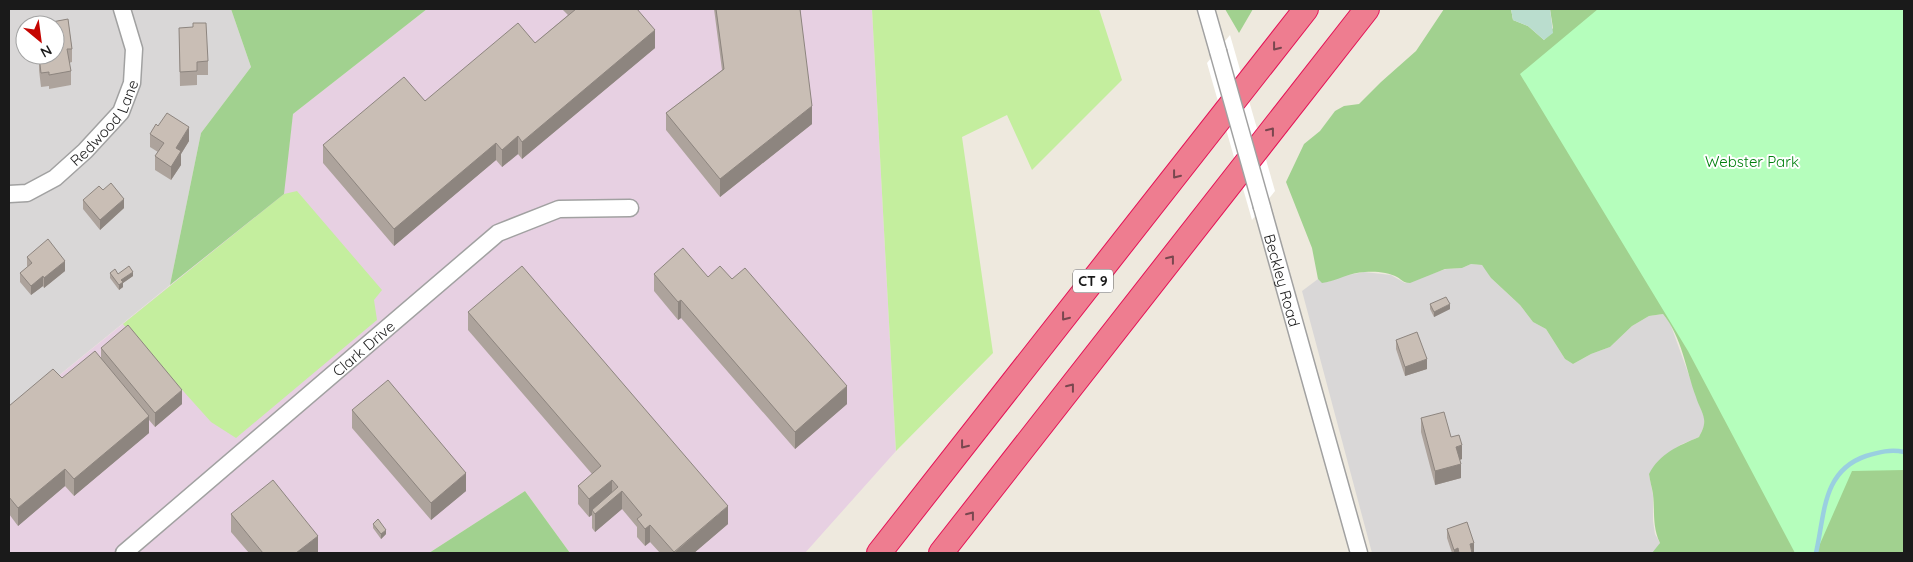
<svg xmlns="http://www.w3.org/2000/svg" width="1913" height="562" font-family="Quicksand,sans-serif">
	<rect width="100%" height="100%" fill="#eee9de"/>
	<path fill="#d9d7d7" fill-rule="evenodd" d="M9 9H231L251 67 201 133 170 285 9 416ZM25 25H55V55H25Z
		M1471 264 1482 265 1486 269 1491 278 1520 305 1533 322 1546 329 1565 359 1573 364 1591 354 1610 347 1632 326 1649 316 1663 314 1670 323 1704 417V427L1699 437 1680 445 1649 474 1653 495V521L1655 534 1660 543 1654 552 1372 553 1302 291 1318 279 1322 282H1328L1343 276 1364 272 1391 275 1405 283 1446 269 1462 268Z"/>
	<path fill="#e7d0e2" d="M427 9H872L896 451 805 553H570L525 491 429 553H9V416L283 194 293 114Z"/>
	<path fill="#c4ee9e" d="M872 9H1099L1122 80 1032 170 1007 115 962 137 993 353 896 451Z
		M297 191 382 290 374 300 377 320 236 438 211 422 123 324 284 194Z"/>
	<path fill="#a1d18f" d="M231 9H427L293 114 284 194 170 285 201 133 251 67Z
		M1225 9H1253L1239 33Z
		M1444 9H1511L1513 20 1528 26 1544 40 1553 28 1550 9H1904V553H1652L1660 543C1652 526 1655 512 1653 494 1652 488 1650 481 1649 474 1660 453 1678 446 1699 437 1702 431 1705 426 1704 419 1703 412 1698 404 1696 397 1686 370 1682 337 1663 314L1649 316 1632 326 1610 347 1591 354 1573 364 1565 359 1546 329 1533 322 1520 305 1491 278 1482 265 1471 264 1462 268 1445 269 1410 283C1404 283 1402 280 1397 277 1389 272 1374 271 1365 272 1350 272 1337 281 1322 283L1318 279 1312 248 1286 182 1304 144 1320 131 1335 111 1344 106 1359 104 1381 82 1416 51Z
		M525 491 570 553H429Z"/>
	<path fill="#baddce" d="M1511 9H1550L1553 33 1544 40 1528 26 1513 20Z"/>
	<path fill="#b5febc" d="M1598 9H1904V470L1852 471 1816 553H1795L1688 351 1520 74Z"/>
	<path fill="#fff" d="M1230 35 1275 191 1252 220 1207 63Z"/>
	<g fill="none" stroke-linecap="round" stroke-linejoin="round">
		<path stroke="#9acfe0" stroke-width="4.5" d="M1816 553C1825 514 1822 471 1866 456 1879 452 1891 449 1904 452"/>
		<g stroke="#a1a1a1" stroke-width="19">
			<g id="minor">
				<path d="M1206 9 1218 51"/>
				<path id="s1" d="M9 194 27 193 55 178 85 151 121 112 132 83 134 49 122 9"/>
				<path id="s2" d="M1262 207 1359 553"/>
				<path id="s3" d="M124 553 498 233 559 209 630 208"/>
			</g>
		</g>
		<g stroke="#e41357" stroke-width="26">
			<path id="highway" d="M879 553 1306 9
				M941 553 1367 9"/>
		</g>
		<use href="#minor" stroke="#fff" stroke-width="16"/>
		<use href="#highway" stroke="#ee7d90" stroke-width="24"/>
		<g stroke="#a1a1a1" stroke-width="19" stroke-linecap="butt">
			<path id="minor-bridge" d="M1218 51 1262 207"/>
		</g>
		<use href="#minor-bridge" stroke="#fff" stroke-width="16"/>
	</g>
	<path fill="#ada39c" d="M562 9H637L655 48 522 159 518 154 502 167 496 160 394 246 323 163V145L425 101 535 43 568 15Z
		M714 9H800L812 124 720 197 666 130V113L722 70Z
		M68 19 72 49V62L69 63 71 71V85L49 89V86L41 87 39 70V58L38 59 37 55H55V25H52V22Z
		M179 28 208 61V75H197V85L180 86Z
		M150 134 189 141 181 154V165L171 180 155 170V156L158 152 150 147Z
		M103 190 124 208 100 230 83 209V200Z
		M27 257 65 271 44 288 43 286 31 295 20 282V273L28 267 27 266Z
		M110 273 118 274 133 276 123 283V287L119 290 110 278Z
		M654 274 732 279 847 404 795 449 681 318 678 320 654 291Z
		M1430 304 1450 309 1434 317 1430 309Z
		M468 312 728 524 694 553H660L650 542 645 546 637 537V527L622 509 595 532 592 528V515L589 517 578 504V486L592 474 468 330Z
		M1396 340 1427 369 1405 376 1396 349Z
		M101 348 182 404 155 427 149 420V433L74 496 65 486 18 526 9 514V406L101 357Z
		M352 410 466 491 431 520 352 428Z
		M1421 418 1451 437 1462 459 1460 460 1461 478 1435 485 1421 432Z
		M231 514 318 553H249L231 532Z
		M373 524 386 534 381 539 373 528Z
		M1447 529 1474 553H1452L1447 538Z"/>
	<path fill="#8d857f" d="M655 30V48L522 159V142Z
		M812 106V124L720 197V179Z
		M189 127V141L181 154V165L171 180V167L176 148Z
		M518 136V154L502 167V150Z
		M496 143V160L394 246V229Z
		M124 199V208L100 230V220Z
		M65 261V271L44 288V278Z
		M133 272V276L123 283V287L119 290V285L121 280Z
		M43 276V286L31 295V286Z
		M681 300V318L678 320V302Z
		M1450 304V309L1434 317V312Z
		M1427 359V369L1405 376V367Z
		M847 386V404L795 449V432Z
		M182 390V404L155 427V413Z
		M149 416V433L74 496V479Z
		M1462 445V459L1456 461V447Z
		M1461 464V478L1435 485V471Z
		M65 469V486L18 526V508Z
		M466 473V491L431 520V503Z
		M612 480V497L592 510V515L589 517V499Z
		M622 491V509L595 532V514Z
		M728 506V524L694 553H674Z
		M650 525V542L645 546V529Z
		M386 530V534L381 539V534Z
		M318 536V553H296Z
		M1474 543V553H1472L1470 544Z
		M1458 548V553H1454V550Z"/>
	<path fill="#c9beb5" stroke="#8d857f" d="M576 9H637L655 30 522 142 518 136 502 150 496 143 394 229 323 145 404 77 425 101 518 23 535 43Z
		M716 9H800L812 106 720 179 666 113 724 69Z
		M68 19 72 49H67L71 71 49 75V72L41 73 39 56 46 55H55V25H53L52 22Z
		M193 23H206L208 61 197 62V71L180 72 179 28 193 27Z
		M167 113 189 127 176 148 181 151 171 167 155 156 164 143 150 134 156 124 158 126Z
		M111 183 124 199 100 220 83 200 99 186 103 190Z
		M48 239 65 261 44 278 43 276 31 286 20 273 32 263 27 257Z
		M683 248 708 277 720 266 732 279 745 268 847 386 795 432 681 300 678 302 654 274Z
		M129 266 133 272 121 280 123 282 119 285 110 273 115 269 118 274Z
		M522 266 728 506 674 552 650 525 645 529 637 519 642 515 622 491 595 514 592 510 618 487 612 480 589 499 578 486 601 466 468 312Z
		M1446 297 1450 304 1434 312 1430 304Z
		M128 325 182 390 155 413 101 348Z
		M1417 332 1427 359 1405 367 1396 340Z
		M95 351 149 416 74 479 65 469 18 508 9 497V406L53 369 62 378Z
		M388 380 466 473 431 503 352 410Z
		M1444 412 1451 437 1459 435 1462 445 1456 447 1461 464 1435 471 1421 418Z
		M273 480 318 536 296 553H263L231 514Z
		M378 519 386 530 381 534 373 524Z
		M1467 522 1474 543 1470 544 1472 553H1459L1458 548 1454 550 1447 529Z"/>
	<defs><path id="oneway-chevron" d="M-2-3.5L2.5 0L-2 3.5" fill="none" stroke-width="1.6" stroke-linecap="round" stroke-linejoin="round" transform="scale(1.25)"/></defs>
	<g stroke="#79474f">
		<use href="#oneway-chevron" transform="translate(1276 47) rotate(128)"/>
		<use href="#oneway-chevron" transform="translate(1271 131) rotate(-52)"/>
		<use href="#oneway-chevron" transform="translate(1176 175) rotate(128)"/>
		<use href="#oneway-chevron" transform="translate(1171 259) rotate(-52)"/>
		<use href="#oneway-chevron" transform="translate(1065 317) rotate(128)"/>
		<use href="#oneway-chevron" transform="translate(1071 387) rotate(-52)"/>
		<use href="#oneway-chevron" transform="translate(964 445) rotate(128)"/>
		<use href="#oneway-chevron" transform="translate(971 515) rotate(-52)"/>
	</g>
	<g text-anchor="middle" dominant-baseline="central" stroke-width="4" stroke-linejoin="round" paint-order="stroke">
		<rect fill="#fff" stroke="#5f5f5f" stroke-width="1" x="1073" y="269.5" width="40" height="23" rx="4"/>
		<g font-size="14" font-weight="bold" fill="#1a1a1a">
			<text x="1093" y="281">CT 9</text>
		</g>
		<g font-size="15" fill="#1a1a1a" stroke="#fff">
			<text stroke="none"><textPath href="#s1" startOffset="125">Redwood Lane</textPath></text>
			<text stroke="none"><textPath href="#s2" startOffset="76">Beckley Road</textPath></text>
			<text stroke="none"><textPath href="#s3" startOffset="315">Clark Drive</textPath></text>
		</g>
		<g font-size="15" fill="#01800e" stroke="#fff">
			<text x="1752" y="161">Webster Park</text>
		</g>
	</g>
	<rect width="1913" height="562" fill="none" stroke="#1a1a1a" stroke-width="20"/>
	<g transform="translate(40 40) rotate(151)"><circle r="24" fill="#ffffff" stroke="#a3a3a3"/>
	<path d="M0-4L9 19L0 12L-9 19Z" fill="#c50400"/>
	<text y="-8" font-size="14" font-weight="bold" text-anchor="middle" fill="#1a1a1a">N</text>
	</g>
</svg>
